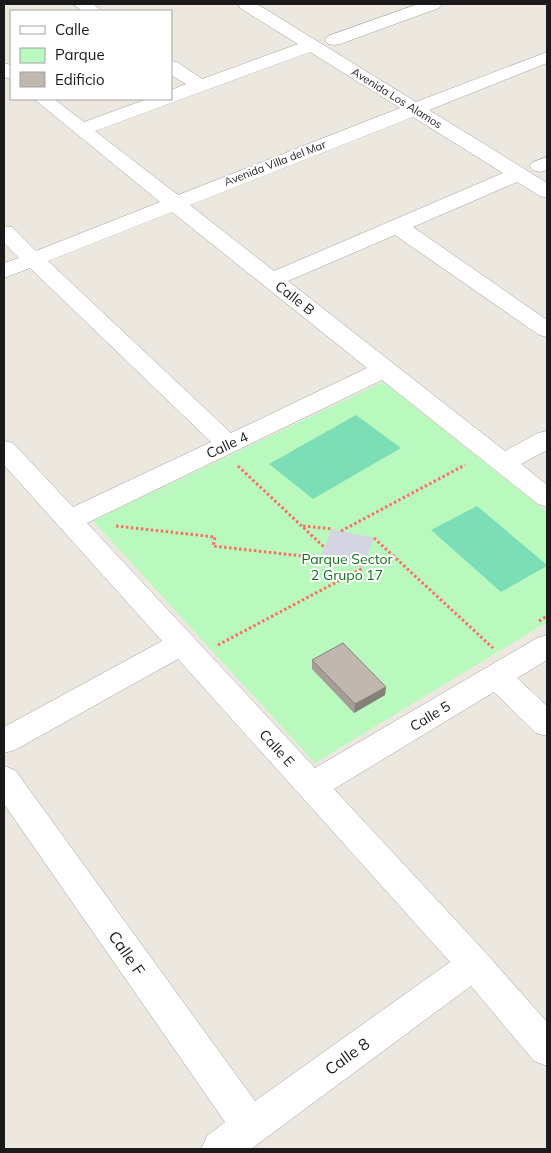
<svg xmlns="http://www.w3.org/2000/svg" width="551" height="1153" font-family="Mulish,sans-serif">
	<rect width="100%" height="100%" fill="#ede8df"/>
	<path fill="#baf9be" d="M383 382 547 512V622L315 763 93 521Z"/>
	<path fill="#7bdeb6" d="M356 415 401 448 313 499 269 464Z
		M477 506 547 565V566L501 592 431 530Z"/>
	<path fill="#d4d4e2" d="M332 529 374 538 363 568 320 558Z"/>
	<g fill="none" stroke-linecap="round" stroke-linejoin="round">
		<g stroke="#a1a1a1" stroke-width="1">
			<path id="minor" d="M73 4H93L102 11H82Z
				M238 4H257L416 102 547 52V63L429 110 547 183V198L540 196 517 182 413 227 547 320V337L539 335 395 235 288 281 505 451 538 433 547 431V450L521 464 547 485V507L538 504 382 380 87 523 315 768 537 638 547 635V660L517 678 547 706V736L536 733 494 692 334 789 486 953 547 1022V1066L534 1061 471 986 251 1149H201L207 1136 225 1122 4 804V766L15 770 255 1101 450 962 178 659 15 750 4 753V727L162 641 4 465V441L13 443 73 507 211 442 30 268 4 278V263L19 258 4 243V226L12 227 36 251 160 202 34 99H54L84 122 147 99H171V90L186 84 171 75V61L177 62 202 79 298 44 240 8ZM310 52 400 108 178 195 95 131ZM413 117 503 173 274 271 190 205ZM172 212 367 368 231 433 48 261Z
				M418 4H442L439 8 340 44 334 45 328 44 325 40 328 36Z
				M4 63 11 65V79L4 77Z
				M547 157V170L540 172 533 170 530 166 533 162Z"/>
		</g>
		<path stroke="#fb6f62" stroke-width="3" stroke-dasharray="2.5 2.5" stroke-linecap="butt" d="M238 466 325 548
			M116 526 215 537 213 546 320 558
			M303 526 332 529
			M341 531 465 465
			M374 538 493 648
			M539 621 547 616
			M218 645 363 568"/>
		<use href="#minor" fill="#fff" fill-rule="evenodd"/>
	</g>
	<path fill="#a59d96" d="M312 660 386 687 385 695 354 713 312 669Z"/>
	<path fill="#86807a" d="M386 687 385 695 354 713 355 704Z"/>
	<path fill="#c0b7af" stroke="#86807a" d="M343 643 386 687 355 704 312 660Z"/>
	<g text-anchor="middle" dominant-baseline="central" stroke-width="4" stroke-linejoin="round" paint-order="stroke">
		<g font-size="11" fill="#1a1a1a" stroke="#fff">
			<text transform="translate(397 98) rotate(32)">Avenida Los Alamos</text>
			<text transform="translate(275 163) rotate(-21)">Avenida Villa del Mar</text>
		</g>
		<g font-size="14" fill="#1a1a1a" stroke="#fff">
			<text transform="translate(295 298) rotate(38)">Calle B</text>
			<text transform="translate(227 445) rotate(-25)">Calle 4</text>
			<text transform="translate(430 716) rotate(-31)">Calle 5</text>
			<text transform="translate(277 748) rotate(48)">Calle E</text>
		</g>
		<g font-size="14" fill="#0a7711" stroke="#fff">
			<text x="347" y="559">Parque Sector<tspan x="347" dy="16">2 Grupo 17</tspan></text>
		</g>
		<g font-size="16" fill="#1a1a1a" stroke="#fff">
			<text transform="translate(127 953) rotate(55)">Calle F</text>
			<text transform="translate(347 1056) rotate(-36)">Calle 8</text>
		</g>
	</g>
	<rect width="551" height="1153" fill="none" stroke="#1a1a1a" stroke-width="10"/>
	<rect x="10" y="10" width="162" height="90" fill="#ffffff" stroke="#a3a3a3"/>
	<rect x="20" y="26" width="25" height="8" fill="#ffffff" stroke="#a3a3a3"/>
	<text x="55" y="35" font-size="15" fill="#1a1a1a">Calle</text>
	<rect x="20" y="48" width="25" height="15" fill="#baf9be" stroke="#a3a3a3"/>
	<text x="55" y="60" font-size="15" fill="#1a1a1a">Parque</text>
	<rect x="20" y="72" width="25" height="15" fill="#c0b7af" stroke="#a3a3a3"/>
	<text x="55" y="85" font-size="15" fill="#1a1a1a">Edificio</text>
</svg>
